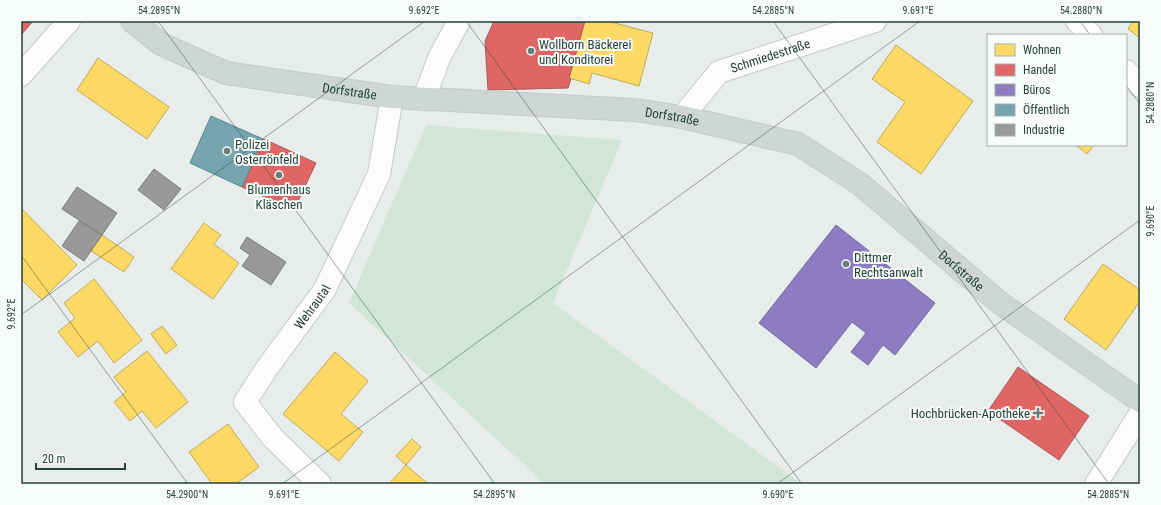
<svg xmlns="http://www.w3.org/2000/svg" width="1161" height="505" font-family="'Roboto Condensed',sans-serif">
	<rect width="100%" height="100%" fill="#e8edeb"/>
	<path fill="#d1e6d8" d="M426 125 622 140 553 303 802 484H545L349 303Z"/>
	<path fill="#ffd966" stroke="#bdac59" d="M585 21H607L653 33 639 86 592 73 589 84 569 78Z
		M1133 21H1140V38L1128 29Z
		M896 45 973 101 921 174 877 142 905 102 872 79Z
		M98 58 169 107 147 139 77 90Z
		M1076 145H1094L1087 154Z
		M21 208 77 265 42 300 21 279Z
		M204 223 221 235 214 244 239 263 213 299 171 269Z
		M102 235 134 257 124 272 91 251Z
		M1103 264 1140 290V301L1106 350 1064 319Z
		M94 279 142 340 114 363 98 341 78 357 58 332 75 318 64 303Z
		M162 326 177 345 166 354 151 334Z
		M147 351 188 402 156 428 142 411 130 421 114 402 126 392 114 377Z
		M335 352 368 381 341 414 363 432 339 461 283 414Z
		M228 424 259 467 236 484H212L189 452Z
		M412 439 421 447 406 465 396 456Z
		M406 465 428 484H389Z"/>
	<path fill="#e06666" stroke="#a85b59" d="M21 21H33L21 35Z
		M494 21H585L569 78 571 79 568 88 488 90 485 41Z
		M264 139 316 163 294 210 242 187Z
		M1018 367 1089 416 1059 460 988 411Z"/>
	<path fill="#8e7cc3" stroke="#6e6b9a" d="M836 225 935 303 895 355 883 345 868 365 851 352 866 333 852 322 816 368 759 323Z"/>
	<path fill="#76a5af" stroke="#5d878c" d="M211 116 263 139 242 187 190 163Z"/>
	<path fill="#999" stroke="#767f7c" d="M154 169 181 189 164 210 138 190Z
		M77 187 117 213 102 235 62 209Z
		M79 221 102 235 84 261 62 246Z
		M247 237 286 262 271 285 242 266 250 255 240 248Z"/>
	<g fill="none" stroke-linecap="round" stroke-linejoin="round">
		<g stroke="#c5cac8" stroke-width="24">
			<g id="minor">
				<path d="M1077 21 1091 35"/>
				<path d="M1126 71 1140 86"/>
				<path d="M21 75 69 21"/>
				<path d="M424 99 439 58 459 21"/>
				<path id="s1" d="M682 117 719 72 875 21"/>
				<path id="s2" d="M320 484 273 438 245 402 267 368 325 289 379 174 392 97"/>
				<path d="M1096 484 1140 414"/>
			</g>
		</g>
		<g stroke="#c3ccc9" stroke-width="24">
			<g id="major">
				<path id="s3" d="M132 21 161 44 226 73 392 97 635 110 682 117 798 144 860 184 1000 303 1140 401"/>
			</g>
		</g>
		<use href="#minor" stroke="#fcfcfc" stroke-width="22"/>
		<use href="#major" stroke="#cfd7d5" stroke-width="22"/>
	</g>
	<path fill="none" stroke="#24423a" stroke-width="1" stroke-opacity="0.45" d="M158 21 495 484M466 21 802 484M773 21 1109 484M1080 21 1090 35M1126 85 1140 104M21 255 188 484M21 315 425 21M282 484 920 21M777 484 1140 220"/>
	<g fill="#697e78" stroke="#f7fbf9" stroke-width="1.5">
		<circle cx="531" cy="51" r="4"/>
		<circle cx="227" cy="151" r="4"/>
		<circle cx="279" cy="175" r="4"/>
		<circle cx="846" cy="264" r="4"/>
		<path d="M1036 407h4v4h4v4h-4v4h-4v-4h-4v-4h4z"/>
	</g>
	<g text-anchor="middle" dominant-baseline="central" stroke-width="4" stroke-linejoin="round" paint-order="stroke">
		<g font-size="13" fill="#24423a" stroke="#f7fbf9" text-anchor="start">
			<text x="539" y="44">Wollborn Bäckerei<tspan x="539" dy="15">und Konditorei</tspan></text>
			<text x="235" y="144">Polizei<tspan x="235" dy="15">Osterrönfeld</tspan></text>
			<text x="279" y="189" text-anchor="middle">Blumenhaus<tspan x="279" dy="15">Kläschen</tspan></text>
			<text x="854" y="257">Dittmer<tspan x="854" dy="15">Rechtsanwalt</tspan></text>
			<text x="1030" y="413" text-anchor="end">Hochbrücken-Apotheke</text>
		</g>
		<g font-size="13" fill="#24423a" stroke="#f7fbf9">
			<text stroke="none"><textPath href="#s1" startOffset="112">Schmiedestraße</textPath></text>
			<text stroke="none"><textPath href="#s3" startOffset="233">Dorfstraße</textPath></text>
			<text stroke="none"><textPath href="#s3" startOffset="557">Dorfstraße</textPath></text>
			<text stroke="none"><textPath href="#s3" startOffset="893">Dorfstraße</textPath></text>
			<text stroke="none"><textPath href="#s2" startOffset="228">Wehrautal</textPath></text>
		</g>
	</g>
	<rect width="1161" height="505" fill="none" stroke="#f7fbf9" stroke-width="44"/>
	<rect x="987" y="34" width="140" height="112" fill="#f7fbf9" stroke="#a3b1ad"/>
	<rect x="995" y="44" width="20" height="12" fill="#ffd966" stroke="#a3b1ad"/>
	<text x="1023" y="54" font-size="12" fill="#24423a">Wohnen</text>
	<rect x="995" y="64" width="20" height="12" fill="#e06666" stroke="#a3b1ad"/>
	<text x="1023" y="74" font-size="12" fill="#24423a">Handel</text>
	<rect x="995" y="84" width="20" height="12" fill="#8e7cc3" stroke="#a3b1ad"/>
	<text x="1023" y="94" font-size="12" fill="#24423a">Büros</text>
	<rect x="995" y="104" width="20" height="12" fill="#76a5af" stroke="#a3b1ad"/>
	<text x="1023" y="114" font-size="12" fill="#24423a">Öffentlich</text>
	<rect x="995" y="124" width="20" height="12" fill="#999999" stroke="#a3b1ad"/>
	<text x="1023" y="134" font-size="12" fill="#24423a">Industrie</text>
	<path d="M36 463v6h89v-6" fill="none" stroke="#24423a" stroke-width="2"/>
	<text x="42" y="463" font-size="12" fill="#24423a" stroke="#f7fbf9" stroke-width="3" paint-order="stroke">20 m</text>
	<rect x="22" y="22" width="1117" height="461" fill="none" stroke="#24423a" stroke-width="1.5"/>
	<g font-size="10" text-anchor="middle" fill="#24423a">
		<text x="159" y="14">54.2895°N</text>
		<text x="424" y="14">9.692°E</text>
		<text x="773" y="14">54.2885°N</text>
		<text x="918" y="14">9.691°E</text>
		<text x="1081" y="14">54.2880°N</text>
		<text transform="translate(1150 103) rotate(-90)" y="4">54.2880°N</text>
		<text transform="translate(1150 221) rotate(-90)" y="4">9.690°E</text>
		<text transform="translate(11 314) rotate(-90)" y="4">9.692°E</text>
		<text x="187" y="498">54.2900°N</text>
		<text x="284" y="498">9.691°E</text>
		<text x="494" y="498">54.2895°N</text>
		<text x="778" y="498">9.690°E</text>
		<text x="1108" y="498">54.2885°N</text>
	</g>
</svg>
